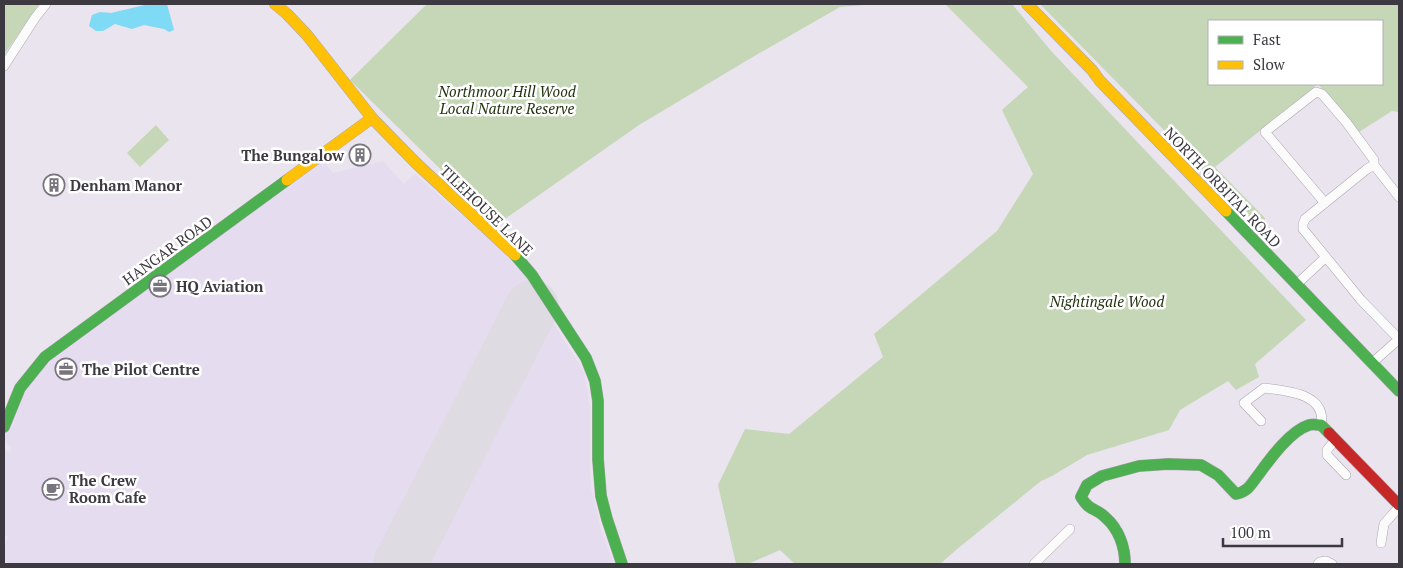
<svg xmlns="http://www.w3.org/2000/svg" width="1403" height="568" font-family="'PT Serif',serif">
	<rect width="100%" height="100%" fill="#e9e4ee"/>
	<path fill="#e6dcef" d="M322 159 333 173 383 161 404 184 415 174 502 251 526 278 584 372 590 405V468L591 488 602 533 614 564H4V547L8 537 4 535V451L10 452 12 447 8 445 4 437 20 394 44 362Z"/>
	<path fill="#c5d7b6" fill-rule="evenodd" d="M4 4H39L4 55Z
		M427 4H878L840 7 751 58 639 125 499 223 488 216 350 80Z
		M945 4H1012L1052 52 1306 320 1255 364 1259 377 1236 390 1228 381 1180 410 1169 430 1087 455 1052 476 1041 481 956 550 940 564H795L780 550 748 564H736L718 485 745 429 789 434 883 357 874 334 997 231 1033 174 1002 110 1028 87Z
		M1040 4H1399V112L1392 111 1359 132 1318 84 1215 167 1265 218 1264 232ZM1209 21H1382V84H1209Z
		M156 125 169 140 140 167 127 153Z"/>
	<path fill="#7edaf5" d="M149 4H167L174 30 169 32 164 29 144 25 132 29 115 24 103 31H96L89 26 92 15 100 12 111 13Z"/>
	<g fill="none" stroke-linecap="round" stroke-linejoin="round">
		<path stroke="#dedce2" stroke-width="54" d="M400 564 532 307"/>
		<g stroke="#aba7af" stroke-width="10">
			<path id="street" d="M4 66 35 18 46 4
				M1399 197 1374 165 1367 169 1305 219 1303 224V229L1361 300 1399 339
				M1325 203 1265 132 1316 92 1322 94 1346 122 1374 160V165
				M1297 284 1326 257
				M1372 363 1399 339
				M1261 421 1244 403 1264 388C1286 391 1327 393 1321 425
				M1335 440 1327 450V455L1346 475
				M1381 543 1384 524 1399 507
				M1034 564 1070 529
				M1318 564 1320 562 1326 561 1332 564"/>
		</g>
		<g stroke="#aba7af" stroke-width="12">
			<path id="fast" d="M1226 211 1399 391
				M515 255 532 275 586 358 595 381 598 401V459L601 496 607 519 622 564
				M4 427 20 388 45 357 287 180
				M1125 564C1125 547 1119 529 1105 517 1095 507 1090 512 1081 497L1087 485 1102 476 1139 466 1168 464 1201 465 1218 475 1236 494C1249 491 1251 484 1259 474 1270 459 1290 431 1309 425 1313 424 1317 425 1321 425L1329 433"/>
		</g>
		<g stroke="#aba7af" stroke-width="12">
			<path id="slow" d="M275 4 287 14 307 35 372 118 416 163 515 255
				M1027 4 1092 70 1100 81 1226 211
				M287 180 372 118"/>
		</g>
		<g stroke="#aba7af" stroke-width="12">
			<path id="jam" d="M1329 433 1399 505"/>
		</g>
		<use href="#street" stroke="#fcfbfc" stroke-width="9"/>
		<use href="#fast" stroke="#4caf50" stroke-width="11"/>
		<use href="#slow" stroke="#ffc107" stroke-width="11"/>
		<use href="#jam" stroke="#c62828" stroke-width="11"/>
	</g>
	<defs>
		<g id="building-ring" transform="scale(1.125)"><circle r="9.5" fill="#fff" stroke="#79757e" stroke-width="1.5"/><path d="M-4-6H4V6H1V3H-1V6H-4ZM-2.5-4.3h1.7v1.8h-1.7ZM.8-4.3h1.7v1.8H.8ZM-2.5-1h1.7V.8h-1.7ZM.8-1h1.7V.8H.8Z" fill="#79757e"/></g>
		<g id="office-ring" transform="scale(1.125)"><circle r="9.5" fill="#fff" stroke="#79757e" stroke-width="1.5"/><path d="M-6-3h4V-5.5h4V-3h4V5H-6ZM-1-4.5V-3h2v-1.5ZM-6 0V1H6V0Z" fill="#79757e"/></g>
		<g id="cafe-ring" transform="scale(1.125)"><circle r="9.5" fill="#fff" stroke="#79757e" stroke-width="1.5"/><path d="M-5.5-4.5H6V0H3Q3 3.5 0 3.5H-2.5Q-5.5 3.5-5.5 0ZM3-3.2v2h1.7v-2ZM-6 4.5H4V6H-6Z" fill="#79757e"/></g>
	</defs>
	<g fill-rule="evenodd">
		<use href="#building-ring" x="360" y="155"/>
		<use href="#building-ring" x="54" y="185"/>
		<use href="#office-ring" x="160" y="286"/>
		<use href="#office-ring" x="66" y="369"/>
		<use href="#cafe-ring" x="53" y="489"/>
	</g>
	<g text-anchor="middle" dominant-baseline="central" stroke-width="5" stroke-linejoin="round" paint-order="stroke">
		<g font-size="15" font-style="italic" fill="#223410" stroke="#fff">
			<text x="507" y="91">Northmoor Hill Wood<tspan x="507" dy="17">Local Nature Reserve</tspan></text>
			<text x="1107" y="301">Nightingale Wood</text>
		</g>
		<g font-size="15" font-weight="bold" fill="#3d3941" stroke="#fff" text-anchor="start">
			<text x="344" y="155" text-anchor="end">The Bungalow</text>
			<text x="70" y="185">Denham Manor</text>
			<text x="176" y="286">HQ Aviation</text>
			<text x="82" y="369">The Pilot Centre</text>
			<text x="69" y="480">The Crew<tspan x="69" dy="17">Room Cafe</tspan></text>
		</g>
		<g font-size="15" fill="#3d3941" stroke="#fff">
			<text transform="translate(1223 187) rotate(46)">NORTH ORBITAL ROAD</text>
			<text transform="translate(487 210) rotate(44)">TILEHOUSE LANE</text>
			<text transform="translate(167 250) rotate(-36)">HANGAR ROAD</text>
		</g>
	</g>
	<rect width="1403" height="568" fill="none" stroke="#3d3941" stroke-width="10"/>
	<rect x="1208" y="20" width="175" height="65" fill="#ffffff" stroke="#b1b0b3"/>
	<rect x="1218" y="36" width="25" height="8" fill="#4caf50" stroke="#b1b0b3"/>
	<text x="1253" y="45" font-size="15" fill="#3d3941">Fast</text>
	<rect x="1218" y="61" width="25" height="8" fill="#ffc107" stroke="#b1b0b3"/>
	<text x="1253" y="70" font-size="15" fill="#3d3941">Slow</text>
	<path d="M1223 538v8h119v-8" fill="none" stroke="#3d3941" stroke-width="2.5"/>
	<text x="1230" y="538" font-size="15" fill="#3d3941" stroke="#ffffff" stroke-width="4" paint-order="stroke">100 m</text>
</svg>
